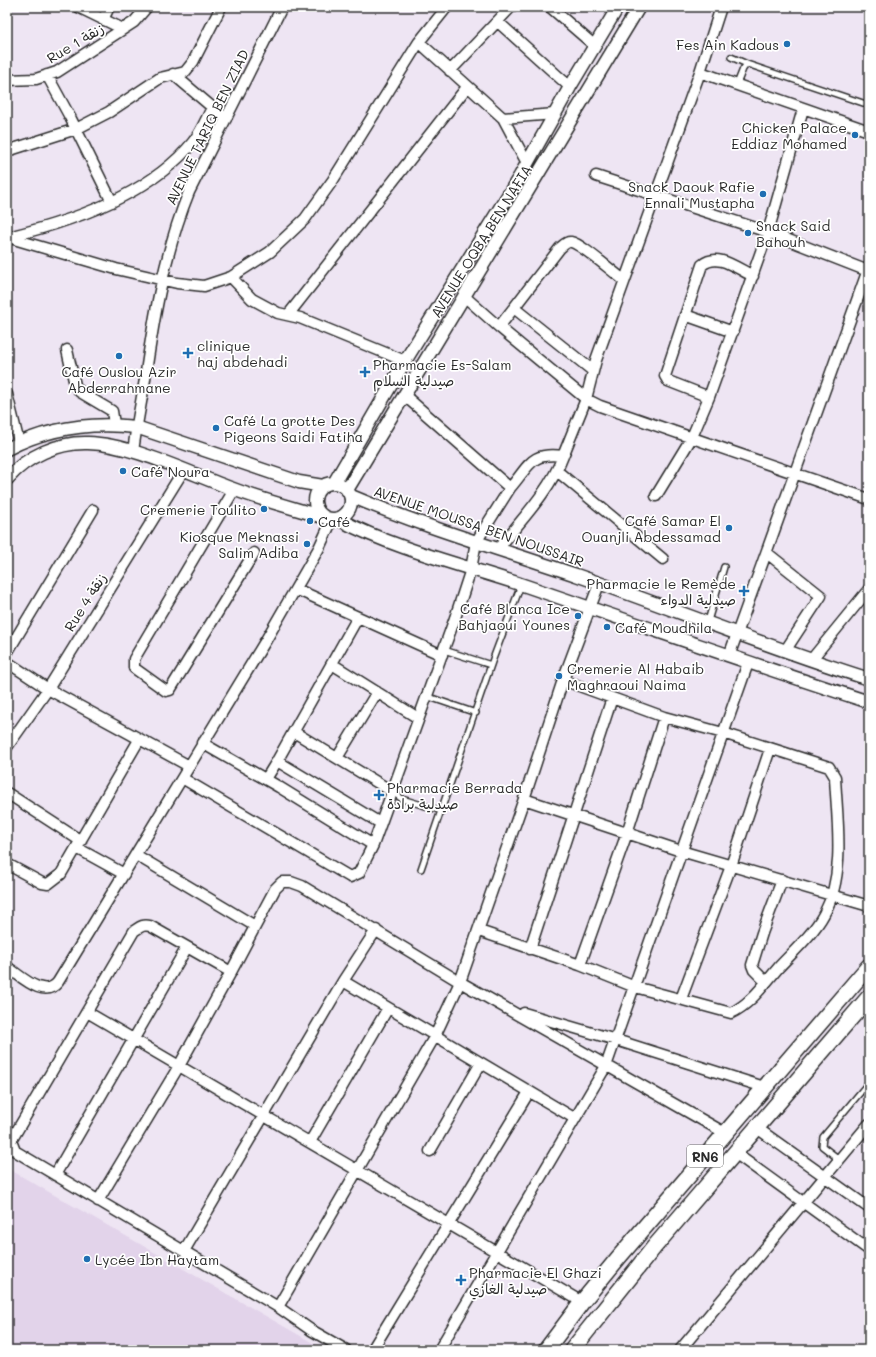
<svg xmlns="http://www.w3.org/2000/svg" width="876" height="1357" font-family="Mali,'Playpen Sans Arabic',sans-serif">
	<rect width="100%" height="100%" fill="#eee5f3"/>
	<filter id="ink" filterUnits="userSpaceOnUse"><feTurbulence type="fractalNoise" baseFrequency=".025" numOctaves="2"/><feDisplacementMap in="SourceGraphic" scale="8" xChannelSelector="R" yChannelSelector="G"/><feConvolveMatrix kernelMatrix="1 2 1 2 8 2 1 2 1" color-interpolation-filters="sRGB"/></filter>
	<g filter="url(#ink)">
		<path fill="#e2d3ea" d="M7 1168 325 1350H7Z"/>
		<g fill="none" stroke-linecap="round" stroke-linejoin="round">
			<g stroke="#2b2b2b" stroke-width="8">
				<path id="service" d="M731 57 747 64
					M737 84 743 69 747 64 869 105
					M708 621 724 567
					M444 650 491 665
					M426 696 476 713
					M393 792 402 799 442 811
					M421 869 493 659 521 585
					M840 1160 822 1146 823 1137 869 1082"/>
			</g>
			<g stroke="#2b2b2b" stroke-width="13">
				<path id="minor" d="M78 7 123 29
					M550 7 595 46
					M721 7 700 72 596 360 586 399 600 406 869 499
					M103 20 109 7
					M498 22 570 87
					M419 42 503 118 527 163
					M450 71 511 7
					M700 72 869 131
					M173 74 226 119
					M47 75 70 117 112 202
					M7 80 36 79 57 72 134 22 147 7
					M503 118 555 114
					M7 151 76 129 109 112 160 78 185 72 193 62 221 7
					M596 176 768 232 868 271
					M7 237 116 269 177 283 204 286 231 277 270 252 305 219 333 180 419 42 447 7
					M8 237C70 222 151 194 193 142 201 132 206 119 212 108
					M231 277 252 299 278 313 300 318 405 361
					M464 296 499 327 586 399 563 456C530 452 530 465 510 488
					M514 308 593 371
					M288 315 467 87
					M685 315 733 332
					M499 327 560 248C563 246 566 241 571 242 580 243 614 273 624 280
					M67 350 75 385 80 392 112 411 114 424
					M7 394 19 443
					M709 397 668 381 665 376 702 265C718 252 736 268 753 276
					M133 452C136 427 141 404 145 379 154 316 165 251 189 192L282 7
					M557 471 663 559
					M234 490 134 659V668L166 691 170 690 254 553
					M656 496 692 437 709 397 768 232 803 109
					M498 549C521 520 550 491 563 456
					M767 553 821 596 785 651
					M296 589 442 655
					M7 653 93 510
					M729 656 869 267
					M811 660 869 589
					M7 662 48 689 189 766
					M332 664 418 718
					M294 732 393 792
					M202 743 279 787 373 845
					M7 747 48 689 183 471
					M337 758 377 692
					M277 761 380 823
					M182 778 350 877 359 873 373 845 455 618 471 569 476 542 510 488 404 395
					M266 779 277 761 358 617
					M7 793 81 841
					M524 799 681 851 869 906
					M77 848 124 874
					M136 855 255 926
					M7 864 42 883 48 884 61 874 139 740
					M479 931 580 965 635 987 731 1013C751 1004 765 983 779 967 793 952 814 933 824 914 846 874 837 821 835 777L829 767 723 733 664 717 563 680
					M530 949 612 698
					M580 965 627 833 664 717
					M7 967C21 976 44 1000 58 982L266 640 319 548 332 520
					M231 972 150 926C143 924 140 927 134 931L11 1141 15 1151 278 1307 311 1330 346 1350
					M343 981 574 1118
					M766 982 754 970 752 965 762 933 782 880
					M681 999 731 866 770 749
					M87 1012 582 1302
					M524 1013 616 1040 764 1087
					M757 1128 869 1208
					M310 1142 388 1008
					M430 1151 481 1063
					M735 1153 869 1250
					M55 1175 187 947
					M98 1201 179 1066 231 972 275 889 282 882H291L302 886 460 982 725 1133
					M184 1251 343 981 376 930
					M278 1307 435 1036 460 982 524 799 563 680 599 584
					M372 1350 529 1092
					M439 1350 606 1066 748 663
					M680 1350 869 1124"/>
			</g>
			<g stroke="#2b2b2b" stroke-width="15">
				<path id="tertiary" d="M7 449C47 428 92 422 136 427L299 482 323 486
					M7 479C27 456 58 442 88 443 131 444 191 474 233 489 262 500 293 508 323 517
					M315 501a18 18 0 1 1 36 0a18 18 0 1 1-36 0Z
					M334 483 405 361 520 176 570 87 618 7
					M347 490 639 7
					M351 496C424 527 500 549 576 575 674 609 770 648 869 679
					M338 519C397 550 463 565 526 586 640 625 754 665 869 702"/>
			</g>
			<g stroke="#2b2b2b" stroke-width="18">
				<path id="primary" d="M546 1350 582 1302 619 1257 869 966
					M572 1350 655 1246 869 997"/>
			</g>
			<use href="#service" stroke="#fff" stroke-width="5"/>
			<use href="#minor" stroke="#fff" stroke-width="10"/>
			<use href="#tertiary" stroke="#fff" stroke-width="12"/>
			<use href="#primary" stroke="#fff" stroke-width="15"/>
		</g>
	</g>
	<g fill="#1f6fb2" stroke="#fff" stroke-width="1.5">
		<circle cx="787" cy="44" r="4"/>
		<circle cx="855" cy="135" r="4"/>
		<circle cx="763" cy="194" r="4"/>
		<circle cx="748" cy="233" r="4"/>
		<path d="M186 347h4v4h4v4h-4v4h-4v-4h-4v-4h4z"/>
		<circle cx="119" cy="356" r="4"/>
		<path d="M363 366h4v4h4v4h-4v4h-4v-4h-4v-4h4z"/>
		<circle cx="216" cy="428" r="4"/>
		<circle cx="123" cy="471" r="4"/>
		<circle cx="264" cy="509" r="4"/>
		<circle cx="310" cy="521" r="4"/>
		<circle cx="729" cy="528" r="4"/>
		<circle cx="307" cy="544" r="4"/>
		<path d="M742 585h4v4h4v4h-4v4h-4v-4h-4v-4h4z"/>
		<circle cx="578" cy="616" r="4"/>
		<circle cx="607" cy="627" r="4"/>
		<circle cx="559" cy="676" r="4"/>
		<path d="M377 789h4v4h4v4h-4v4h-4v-4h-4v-4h4z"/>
		<circle cx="87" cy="1259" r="4"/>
		<path d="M459 1274h4v4h4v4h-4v4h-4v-4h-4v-4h4z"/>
	</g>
	<g text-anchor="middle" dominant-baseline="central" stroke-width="3.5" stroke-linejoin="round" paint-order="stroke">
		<rect fill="#fff" stroke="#6b6b6b" stroke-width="1" x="687" y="1145" width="36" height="22" rx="3"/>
		<g font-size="13" font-weight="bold" fill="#2b2b2b">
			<text x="705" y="1156">RN6</text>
		</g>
		<g font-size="14" fill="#2b2b2b" stroke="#fff">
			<text transform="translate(75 43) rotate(-31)">Rue 1 زنقة</text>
			<text transform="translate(207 127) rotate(-64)">AVENUE TARIQ BEN ZIAD</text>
			<text transform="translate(481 241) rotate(-58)">AVENUE OQBA BEN NAFIA</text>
			<text transform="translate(479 526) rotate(19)">AVENUE MOUSSA BEN NOUSSAIR</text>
			<text transform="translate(85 602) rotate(-58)">Rue 4 زنقة</text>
		</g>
		<g font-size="14" fill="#2b2b2b" stroke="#fff" text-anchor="start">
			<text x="779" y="44" text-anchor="end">Fes Ain Kadous</text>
			<text x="847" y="127" text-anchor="end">Chicken Palace<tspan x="847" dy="16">Eddiaz Mohamed</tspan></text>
			<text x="755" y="186" text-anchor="end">Snack Daouk Rafie<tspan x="755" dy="16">Ennali Mustapha</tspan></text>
			<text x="756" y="225">Snack Said<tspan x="756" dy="16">Bahouh</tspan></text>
			<text x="197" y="345">clinique<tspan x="197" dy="16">haj abdehadi</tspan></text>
			<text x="373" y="364">Pharmacie Es-Salam<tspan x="373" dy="16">صيدلية السلام</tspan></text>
			<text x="119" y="371" text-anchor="middle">Café Ouslou Azir<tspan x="119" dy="16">Abderrahmane</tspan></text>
			<text x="224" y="420">Café La grotte Des<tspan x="224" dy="16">Pigeons Saidi Fatiha</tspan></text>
			<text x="131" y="471">Café Noura</text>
			<text x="256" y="509" text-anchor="end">Cremerie Toulito</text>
			<text x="721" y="520" text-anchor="end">Café Samar El<tspan x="721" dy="16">Ouanjli Abdessamad</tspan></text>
			<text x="318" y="521">Café</text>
			<text x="299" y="536" text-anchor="end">Kiosque Meknassi<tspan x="299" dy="16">Salim Adiba</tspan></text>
			<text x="736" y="583" text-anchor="end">Pharmacie le Remède<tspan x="736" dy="16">صيدلية الدواء</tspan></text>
			<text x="570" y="608" text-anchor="end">Café Blanca Ice<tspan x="570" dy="16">Bahjaoui Younes</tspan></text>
			<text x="615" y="627">Café Moudhila</text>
			<text x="567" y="668">Cremerie Al Habaib<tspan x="567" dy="16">Maghraoui Naima</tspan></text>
			<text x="387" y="787">Pharmacie Berrada<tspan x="387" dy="16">صيدلية برادة</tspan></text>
			<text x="95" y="1259">Lycée Ibn Haytam</text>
			<text x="469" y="1272">Pharmacie El Ghazi<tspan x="469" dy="16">صيدلية الغازي</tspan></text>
		</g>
	</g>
	<rect width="876" height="1357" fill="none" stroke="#fff" stroke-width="24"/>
	<rect x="12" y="12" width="852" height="1333" fill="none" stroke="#2b2b2b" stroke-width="1.5" filter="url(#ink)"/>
</svg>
